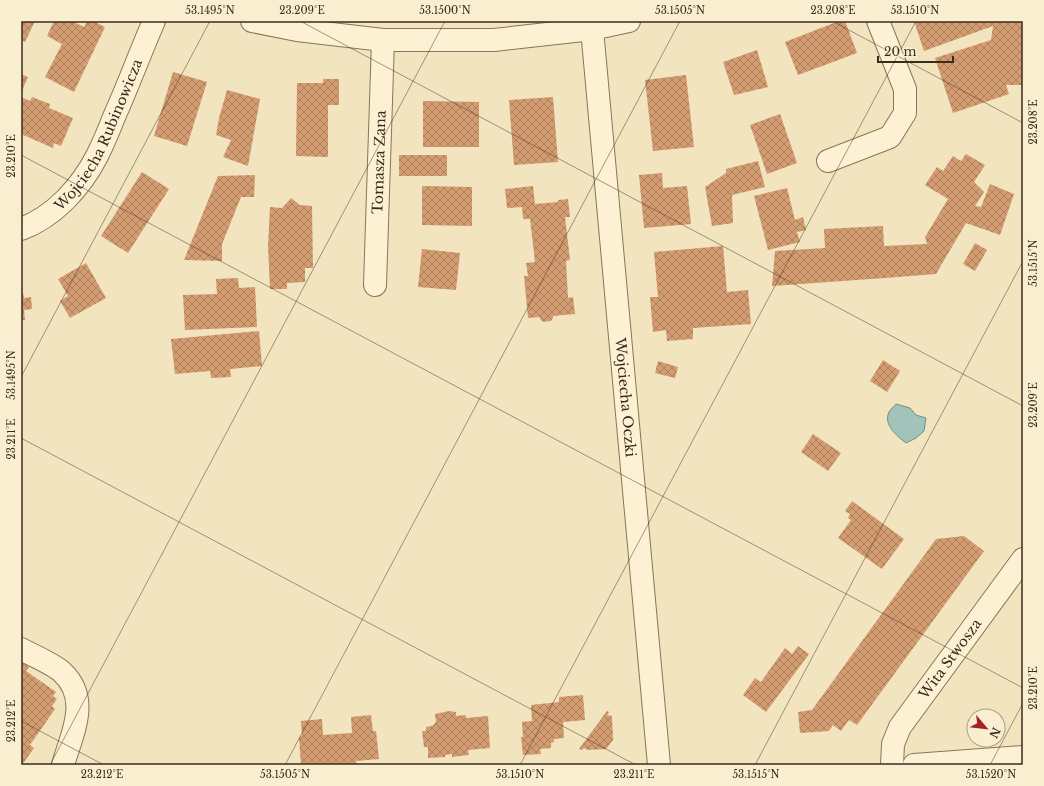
<svg xmlns="http://www.w3.org/2000/svg" width="1044" height="786" font-family="'Libre Baskerville',serif">
	<defs>
		<pattern id="building-cross-hatch" width="8" height="8" patternUnits="userSpaceOnUse"><rect width="8" height="8" fill="#d49c71"/><path d="M0 0l8 8M0 8l8-8" fill="none" stroke="#ad7f5c"/></pattern>
	</defs>
	<rect width="100%" height="100%" fill="#f2e4bf"/>
	<path fill="#a3c3ba" stroke="#699289" d="M896 404 910 408 916 415 926 418 924 431 916 438 906 443C897 436 883 425 889 412 891 409 894 406 896 404Z"/>
	<path fill="url(#building-cross-hatch)" d="M21 21H35L25 42 21 40Z
		M54 21H72L84 27 87 21H93L105 27 74 92 45 77 62 44 47 36Z
		M839 21H845L857 53 798 75 785 42Z
		M914 21H1023V85H1006L1009 94 953 113 935 58 991 40 993 26 924 51Z
		M757 50 768 87 734 95 723 62Z
		M173 72 207 82 187 146 154 136Z
		M21 74 28 77 22 91 21 90Z
		M686 75 694 147 653 151 645 80Z
		M323 79H339V105H328V157L296 156 297 83H323Z
		M227 90 260 99 248 166 223 157 231 140 216 135 219 118Z
		M21 97 30 101 32 97 50 104 49 108 73 118 61 146 54 143 53 148 21 134Z
		M553 97 558 162 514 165 509 100Z
		M423 101 479 102V147H423Z
		M780 114 797 163 767 174 750 125Z
		M966 154 985 165 974 182 984 192 975 206 981 207 990 184 1014 194 1000 235 966 223 936 274 885 278 772 286 775 251 825 248 824 229 883 226 884 246 927 244 925 237 948 199 925 185 937 167 943 171 953 156 961 161Z
		M399 155H447V176H399Z
		M758 161 765 187 732 195 733 223 712 226 705 187 726 173V169Z
		M142 172 169 189 128 253 101 236Z
		M662 173 663 188 687 186 691 224 644 228 639 175Z
		M255 175 254 197H241L222 244V261L184 260 218 176Z
		M422 186 472 187V226L422 225Z
		M533 186 535 204 558 202V200L568 199 570 217H565L570 260 566 261 568 298 573 297 575 314 553 316V318L551 321 543 322 540 319V317L528 318 524 276H528L526 263 535 262 530 219H523L522 207 507 208 505 189Z
		M787 188 795 220 803 217 806 230 797 232 800 242 768 250 754 196Z
		M291 198 300 205 312 206 313 268H305V282L287 283V289H270L268 246 270 207 282 208Z
		M975 243 987 250 975 271 963 264Z
		M723 246 727 292 748 290 751 324 693 328V339L667 341 666 330 653 332 650 297H658L654 252Z
		M422 249 460 253 456 290 418 287Z
		M86 263 106 298 70 318 60 301 68 296 58 279Z
		M238 278 239 288 255 287 257 327 185 330 183 295 217 294 216 279Z
		M21 284 24 298 31 297 32 309 24 310 25 320H21Z
		M259 331 262 366 230 369 231 377 211 378 210 371 175 374 171 339Z
		M883 360 900 371 887 392 870 381Z
		M658 361 678 367 675 378 655 373Z
		M813 434 841 453 828 471 801 452Z
		M852 501 904 539 882 569 838 538 851 520 848 518 850 514 845 511Z
		M964 536 984 551 857 725 849 720 841 731 833 725 829 731 800 733 798 712 812 710 936 539Z
		M798 646 809 654 766 712 743 695 755 678 761 682 785 648 792 654Z
		M21 662 29 667 26 671 56 692 53 696 57 699 52 706 55 709 30 745 34 748 22 765H21Z
		M583 695 585 720 563 722 564 738 554 739V742L551 743V748L540 749 541 754 523 755 521 737H523L522 722 532 721 531 705 559 702V697Z
		M449 711 456 712V716L466 715V718L488 716 490 748 468 750 469 755 452 757V754L445 755V757L428 758V747H424L422 731H426V727L432 726 436 722 435 714Z
		M607 711 609 712 607 715 612 716 613 740 606 749 588 750 584 748 582 750 579 749Z
		M371 715 373 731H376L379 759 356 761 357 765H323V764L301 765 299 737 302 736 301 721 322 719 323 735 337 734 352 733 351 717Z"/>
	<g fill="none" stroke-linecap="round" stroke-linejoin="round">
		<g stroke="#8c7456" stroke-width="24">
			<g id="minor">
				<path d="M252 21 297 30 383 40H494L592 29 629 21"/>
				<path id="s1" d="M592 29 659 765"/>
				<path d="M828 161 890 137 905 113V89L878 21"/>
				<path id="s2" d="M21 229C54 217 81 187 97 156 103 144 109 130 114 117 128 86 140 53 154 21"/>
				<path id="s3" d="M375 285 383 40"/>
				<path d="M21 649C32 655 53 664 62 672 91 699 72 733 63 765"/>
				<path id="s4" d="M892 765 893 744 900 727 1023 559"/>
				<path d="M914 765 1023 757"/>
			</g>
		</g>
		<use href="#minor" stroke="#fcf1d3" stroke-width="22"/>
	</g>
	<path fill="none" stroke="#3a2b1b" stroke-width="1" stroke-opacity="0.45" d="M300 21 1023 406M832 21 1023 123M21 155 1023 688M21 377 210 21M21 438 636 765M21 721 104 765M50 765 445 21M285 765 680 21M520 765 916 21M755 765 1023 261M990 765 1023 703"/>
	<g text-anchor="middle" dominant-baseline="central" stroke-width="3" stroke-linejoin="round" paint-order="stroke">
		<g font-size="14" fill="#3a2b1b" stroke="#f9eecf">
			<text stroke="none"><textPath href="#s2" startOffset="127">Wojciecha Rubinowicza</textPath></text>
			<text stroke="none"><textPath href="#s3" startOffset="123">Tomasza Zana</textPath></text>
			<text stroke="none"><textPath href="#s1" startOffset="370">Wojciecha Oczki</textPath></text>
			<text stroke="none"><textPath href="#s4" startOffset="124">Wita Stwosza</textPath></text>
		</g>
	</g>
	<rect width="1044" height="786" fill="none" stroke="#f9eecf" stroke-width="44"/>
	<g transform="translate(986 728) rotate(118)"><circle r="19" fill="#f9eecf" stroke="#ada087"/>
	<path d="M0-3L7 15L0 10L-7 15Z" fill="#a12220"/>
	<text y="-6" font-size="11" font-weight="bold" text-anchor="middle" fill="#3a2b1b">N</text>
	</g>
	<path d="M878 56v6h75v-6" fill="none" stroke="#3a2b1b" stroke-width="2"/>
	<text x="884" y="56" font-size="12" fill="#3a2b1b" stroke="#f9eecf" stroke-width="3" paint-order="stroke">20 m</text>
	<rect x="22" y="22" width="1000" height="742" fill="none" stroke="#3a2b1b" stroke-width="1.5"/>
	<g font-size="10" text-anchor="middle" fill="#3a2b1b">
		<text x="210" y="14">53.1495°N</text>
		<text x="302" y="14">23.209°E</text>
		<text x="445" y="14">53.1500°N</text>
		<text x="680" y="14">53.1505°N</text>
		<text x="833" y="14">23.208°E</text>
		<text x="915" y="14">53.1510°N</text>
		<text transform="translate(1033 122) rotate(-90)" y="4">23.208°E</text>
		<text transform="translate(11 156) rotate(-90)" y="4">23.210°E</text>
		<text transform="translate(1033 263) rotate(-90)" y="4">53.1515°N</text>
		<text transform="translate(11 375) rotate(-90)" y="4">53.1495°N</text>
		<text transform="translate(1033 405) rotate(-90)" y="4">23.209°E</text>
		<text transform="translate(11 439) rotate(-90)" y="4">23.211°E</text>
		<text transform="translate(1033 688) rotate(-90)" y="4">23.210°E</text>
		<text transform="translate(11 721) rotate(-90)" y="4">23.212°E</text>
		<text x="102" y="778">23.212°E</text>
		<text x="285" y="778">53.1505°N</text>
		<text x="520" y="778">53.1510°N</text>
		<text x="634" y="778">23.211°E</text>
		<text x="756" y="778">53.1515°N</text>
		<text x="991" y="778">53.1520°N</text>
	</g>
</svg>
